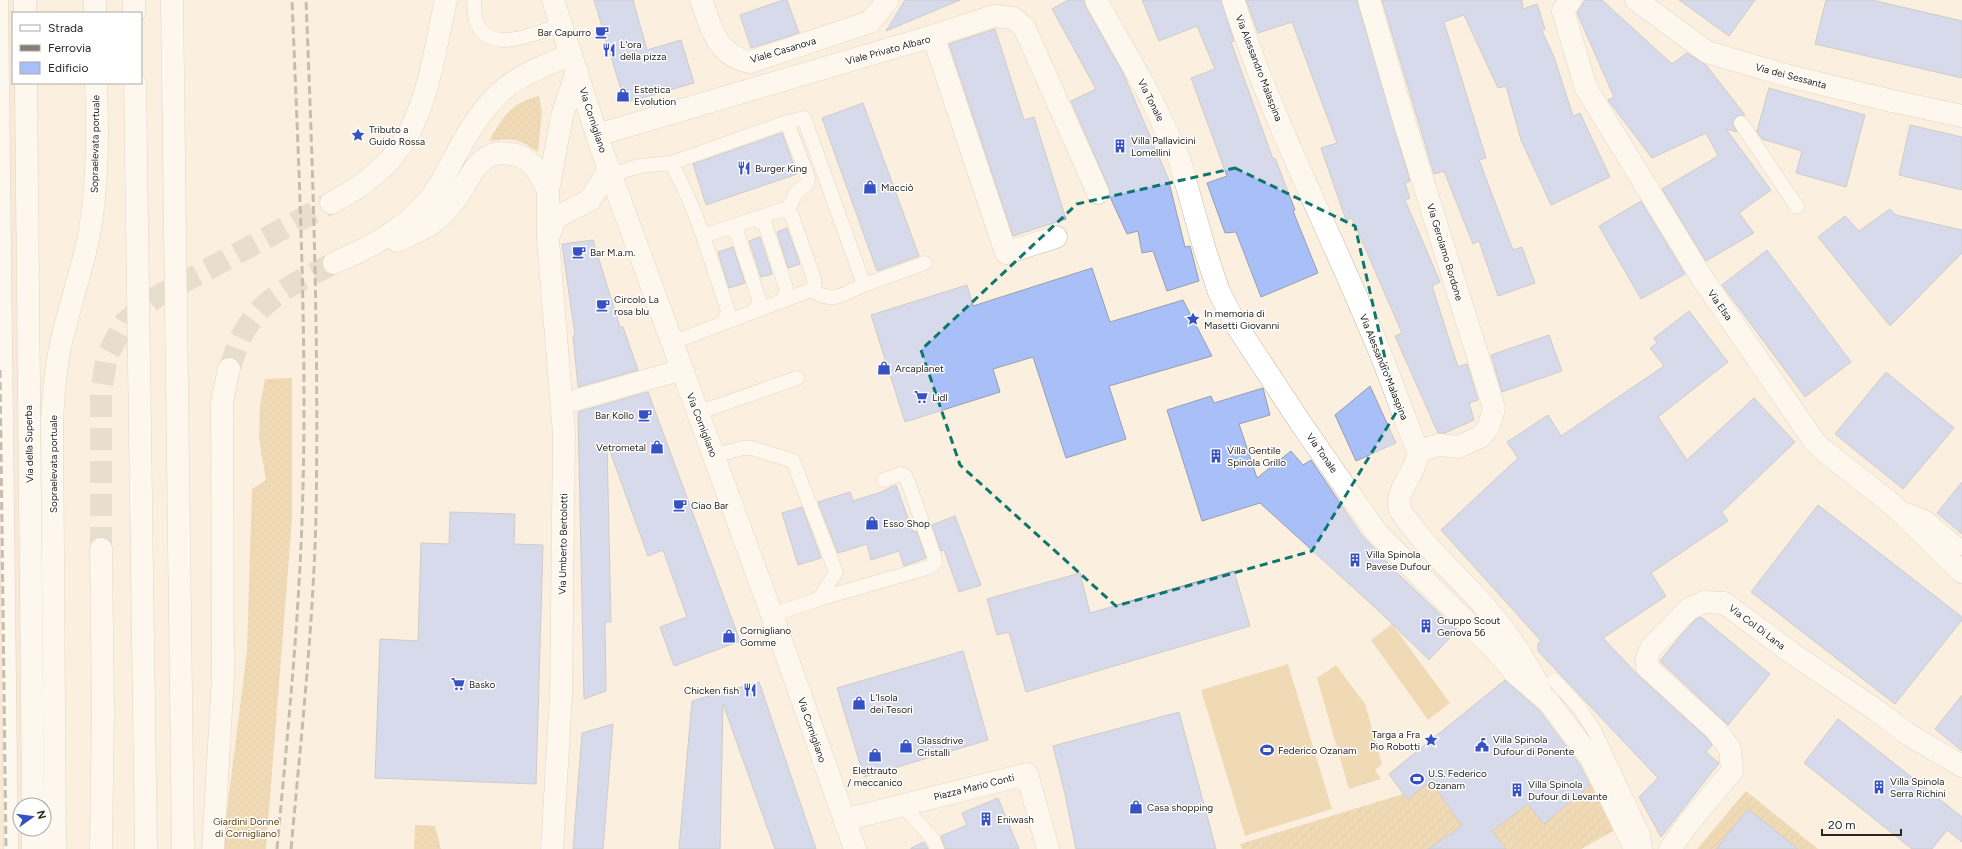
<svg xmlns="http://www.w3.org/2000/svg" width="1962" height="849" font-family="Figtree,sans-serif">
	<defs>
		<pattern id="grass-dots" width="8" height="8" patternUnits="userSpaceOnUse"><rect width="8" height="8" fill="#e2bf86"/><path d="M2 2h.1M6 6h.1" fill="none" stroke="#c2a473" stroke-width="1.8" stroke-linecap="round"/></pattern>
		<pattern id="garden-furrows" width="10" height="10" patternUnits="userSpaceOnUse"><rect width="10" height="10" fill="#e2bf86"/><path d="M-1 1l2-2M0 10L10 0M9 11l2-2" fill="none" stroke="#c2a473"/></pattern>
	</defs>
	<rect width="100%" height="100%" fill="#fbf0df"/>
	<path fill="#f3e3cc" d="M0 0H14L13 83H15L22 805H20V829H22V849H0Z"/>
	<path fill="url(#grass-dots)" d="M539 96 542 112 538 152C519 138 511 138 489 141 504 116 509 104 539 96Z
		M292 378V519L266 849H222L247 651 252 489 266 480 259 439 260 406 265 379Z
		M415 825 435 826 441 849H414Z"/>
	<path fill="url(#garden-furrows)" d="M1431 781 1462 826 1437 843 1441 849H1242L1240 844 1403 794 1407 799Z
		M1592 784 1615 830 1581 849H1506L1492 831 1528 804 1544 824Z
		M1746 791 1818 849H1697Z"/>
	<path fill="#e2bf86" d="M1392 624 1450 703 1428 720 1371 640Z
		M1288 664 1332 809 1245 836 1201 690Z
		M1336 665 1365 704 1382 764 1375 770 1381 779 1349 789 1317 678Z"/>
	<path fill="#a9bff8" stroke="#989eaf" d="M594 0H633L647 50 681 40 694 83 625 103Z
		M783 0H787L799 33 751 48 740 15Z
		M905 0H960L886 31Z
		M1068 0H1084L1085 6 1123 73 1168 178 1185 247 1190 246 1199 281 1167 291 1153 251 1142 253 1138 231 1127 234 1110 197 1109 188 1071 101 1096 89 1052 9Z
		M1142 0H1221L1234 41 1231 42 1273 159 1275 158 1295 210 1293 211 1318 273 1261 297 1236 232 1225 233 1207 183 1227 176 1191 78 1215 69 1197 26 1159 41Z
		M1246 0H1357L1410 181 1405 183 1410 198 1405 200 1440 282 1432 286 1458 367 1467 364 1478 400 1469 403 1474 420 1445 433H1438L1395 336 1402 333 1352 218 1346 220 1321 148 1337 143 1292 22 1258 33Z
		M1382 0H1522L1523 9 1537 4 1545 29 1542 31 1554 57 1573 116 1580 113 1610 177 1551 205 1521 140 1506 86 1498 88 1464 15 1444 22 1486 158 1479 160 1513 250 1522 247 1535 283 1498 296 1479 241 1473 244 1444 171 1434 174Z
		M1585 0H1602L1672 64 1687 53 1706 65 1745 115 1737 116 1733 120V124L1737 132 1726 129 1771 190 1739 213 1754 233 1706 261 1662 189 1718 156 1706 133 1652 158 1608 100 1614 97 1577 13Z
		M1679 0H1755L1729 36Z
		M1826 0H1872L1962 21V78L1815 44Z
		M995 29 1024 120 1034 117 1066 219 1013 236 949 44Z
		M1769 88 1865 115 1852 164H1850L1852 165 1846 187 1796 173 1802 151 1762 139 1756 130 1757 131Z
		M863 103 919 256 877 271 822 118Z
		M1910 125 1962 137V190L1899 175Z
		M782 133 797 174 706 205 693 164Z
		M1641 201 1685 274 1641 299 1599 226Z
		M1890 209 1896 215 1962 230V253L1890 326 1818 237 1845 216 1859 231Z
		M787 228 800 264 788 268 777 232Z
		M760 237 772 274 761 277 749 241Z
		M593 240 620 327H623L638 370 578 387 573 336H575L562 244Z
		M733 247 745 283 729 288 718 252Z
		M1767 250 1851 362 1805 397 1722 285Z
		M1092 268 1110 322 1183 300 1212 356 1109 386 1126 439 1066 458 1033 357 993 369 1000 392 905 422 871 315 967 285 973 306Z
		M1689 311 1728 362 1658 417 1687 460 1754 398 1795 442 1722 512 1728 521 1651 573 1666 596 1603 638 1639 676 1707 738 1712 745 1706 752 1719 763 1661 837 1639 797 1658 778 1538 651V643L1541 641 1441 530 1518 458 1507 442 1548 415 1561 436 1664 366 1650 348 1657 343 1654 338Z
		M1549 335 1562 371 1502 392 1491 355Z
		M1886 372 1954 428 1903 489 1835 434Z
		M1370 386 1396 443 1356 461 1335 415Z
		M1263 388 1270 415 1239 424 1257 478 1291 451 1303 465 1311 460 1361 534 1394 570 1457 630 1429 660 1381 613 1260 503 1202 521 1167 410 1211 396 1214 403Z
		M648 392 740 641 674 666 660 627 687 617 663 550 648 556 607 443 611 622H605L606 691 584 699 578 412Z
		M1962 482V534L1937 513Z
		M896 485 913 532 916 531 926 558 904 566 899 551 871 560 867 544 838 553 818 502 850 492 853 501 881 492Z
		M1818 505 1962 617V620L1895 704 1751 592Z
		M802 507 821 558 798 565 782 513Z
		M450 512 515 514 514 544 543 545 536 784 375 778 380 639 418 641 421 543 449 544Z
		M955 516 981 585 959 592 944 550 941 551 932 525Z
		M1234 571 1250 626 1026 692 1009 632 997 635 987 599 1080 573 1090 613Z
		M1701 617 1770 674 1728 725 1660 661 1681 635 1696 619Z
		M963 651 988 740 864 777 837 688Z
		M1505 680 1539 710 1580 765 1590 785 1544 824 1528 804 1492 831 1506 849H1428L1462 826 1431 781 1407 799 1389 774Z
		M759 682 816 849H775L723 704 720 849H679L692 701Z
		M1962 695V751L1935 729Z
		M1179 712 1216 849H1076L1065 794 1053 746Z
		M1838 719 1962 817V842L1947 830 1932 849H1912L1804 763Z
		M613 724 603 849H573L582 733Z
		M998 798 1019 849H945L941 836 967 825 962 813Z
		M1748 809 1798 849H1716Z
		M924 842 928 849H911V848Z"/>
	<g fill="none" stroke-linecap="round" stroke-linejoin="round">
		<path stroke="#d1c8b9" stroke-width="22" stroke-dasharray="22 11" stroke-linecap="butt" d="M229 369C234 357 238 341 245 330 266 294 300 281 334 263
			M101 549V392L107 356 125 322 156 297 331 203"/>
		<g stroke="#c1b6a6" stroke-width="15">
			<path id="service" d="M1 0 11 849
				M474 0C475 7 474 15 476 21 489 57 537 32 561 25
				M787 122 804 118 864 285C840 295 835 304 811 290
				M1741 123 1797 207
				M671 163C697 209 711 261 728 311L724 322
				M611 175 639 166 671 163 787 122 808 178 807 184 796 193 787 211
				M754 219 765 224 787 291 782 301
				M727 228 737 233 759 299 756 310
				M864 285 925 263
				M671 343 811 290 814 286V279L792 216 787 211 781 210 703 236
				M697 413 797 378
				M713 456 743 448H752L793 461 836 572 819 599
				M1901 508 1927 518 1962 548
				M772 615 819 599 930 567 935 562 934 556 907 479 904 475 900 474 884 480
				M1554 680 1578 706 1594 730 1643 834 1645 849
				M902 805 933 839 937 849"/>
		</g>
		<g stroke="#c1b6a6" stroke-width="22">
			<path id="pedestrian" d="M562 404 681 370"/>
		</g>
		<g stroke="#c1b6a6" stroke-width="23">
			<path id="minor" d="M701 0C712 28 716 56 750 62L870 22 888 0
				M1096 0 1151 98 1179 158 1204 247 1219 292 1238 328 1302 425 1377 533 1498 653 1516 674 1548 701 1591 758 1635 849
				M1233 0C1272 122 1333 236 1381 355 1394 387 1405 420 1418 451 1418 470 1397 488 1399 505 1400 513 1406 519 1411 525 1435 558 1467 584 1492 615 1511 637 1525 661 1539 686
				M1369 0 1405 124 1494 408 1489 426 1482 436 1458 447 1439 445 1418 451
				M1571 0 1563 11 1586 88 1704 281 1814 441 1823 450 1893 505 1962 572
				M1636 0 1707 52 1785 75 1892 101 1962 116
				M933 36 994 16 1013 18 1024 27 1098 193
				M597 135 933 36 1006 253 1056 237
				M844 820 1027 774 1048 849
				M1670 849 1687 825 1732 771 1730 749 1716 730 1647 667V658L1651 648 1689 609 1704 602 1724 603 1796 656 1879 712 1906 733 1962 766"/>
		</g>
		<g stroke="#c1b6a6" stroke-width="23">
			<path id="tertiary" d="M25 0V13
				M26 83 33 805
				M548 239 564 434 561 696 552 849
				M33 829V849"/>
		</g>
		<g stroke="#c1b6a6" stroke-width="23">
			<path id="secondary" d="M571 55 600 145 772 615 855 849
				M548 238 555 218 590 200 609 169
				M548 239V190L562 116 577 71"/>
		</g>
		<g stroke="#c1b6a6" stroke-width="23">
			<path id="primary" d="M553 0 571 55"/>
		</g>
		<g stroke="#c1b6a6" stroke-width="23">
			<path id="trunk" d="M95 0V13
				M134 0V13
				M172 0 183 849
				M135 83 146 849
				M331 203C354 191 377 176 394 155 428 113 434 52 446 0
				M397 241C412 234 428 228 440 217 446 211 453 203 458 196 467 183 473 166 487 157 494 153 504 153 511 154 532 157 539 173 548 190
				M334 263C369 248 402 231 427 202 441 186 450 165 460 147 491 91 512 77 571 55
				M55 849 52 419C54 393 55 368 61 343 69 307 82 271 89 235 98 185 98 134 96 83
				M101 849 103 711 101 549
				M213 849 223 676 222 402 229 369"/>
		</g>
		<use href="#service" stroke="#fff" stroke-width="14"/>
		<use href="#pedestrian" stroke="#fff" stroke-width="21"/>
		<use href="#minor" stroke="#fff" stroke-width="22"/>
		<use href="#tertiary" stroke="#fff" stroke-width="22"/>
		<use href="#secondary" stroke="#fff" stroke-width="22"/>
		<use href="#primary" stroke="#fff" stroke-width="22"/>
		<use href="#trunk" stroke="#fff" stroke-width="22"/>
		<path stroke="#857e73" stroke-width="3" stroke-dasharray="8 4" stroke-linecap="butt" d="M0 370 6 849
			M277 849C287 740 298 631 302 521 308 348 299 173 292 0
			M291 849C301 739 313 628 316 517 319 344 313 172 306 0"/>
	</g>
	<path d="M0 0H1962V849H0ZM1235 168 1355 226 1397 411 1312 551 1116 606 960 465 921 350 1077 204Z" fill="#fbf0df" fill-opacity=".55" fill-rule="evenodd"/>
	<path fill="none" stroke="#0f766e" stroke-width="3" stroke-dasharray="8 5" stroke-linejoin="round" d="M1235 168 1355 226 1397 411 1312 551 1116 606 960 465 921 350 1077 204Z"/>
	<defs>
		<g id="cafe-bare" transform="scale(1.08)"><path d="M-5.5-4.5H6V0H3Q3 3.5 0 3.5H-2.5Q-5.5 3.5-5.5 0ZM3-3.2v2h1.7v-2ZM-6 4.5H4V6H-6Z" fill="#3651c3" stroke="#fff" stroke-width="2.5" paint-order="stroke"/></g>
		<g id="restaurant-bare" transform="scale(1.08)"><path d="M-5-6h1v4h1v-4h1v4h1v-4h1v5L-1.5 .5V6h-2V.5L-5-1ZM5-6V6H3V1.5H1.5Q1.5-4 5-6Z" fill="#3651c3" stroke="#fff" stroke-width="2.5" paint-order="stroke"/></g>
		<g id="shop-bare" transform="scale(1.08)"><path d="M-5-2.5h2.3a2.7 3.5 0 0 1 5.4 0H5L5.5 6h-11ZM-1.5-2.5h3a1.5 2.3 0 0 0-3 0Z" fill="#3651c3" stroke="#fff" stroke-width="2.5" paint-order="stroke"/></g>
		<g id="sight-bare" transform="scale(1.08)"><path d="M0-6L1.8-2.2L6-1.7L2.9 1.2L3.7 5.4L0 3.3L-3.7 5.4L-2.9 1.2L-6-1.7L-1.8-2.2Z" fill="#3651c3" stroke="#fff" stroke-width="2.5" paint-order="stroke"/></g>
		<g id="building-bare" transform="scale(1.08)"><path d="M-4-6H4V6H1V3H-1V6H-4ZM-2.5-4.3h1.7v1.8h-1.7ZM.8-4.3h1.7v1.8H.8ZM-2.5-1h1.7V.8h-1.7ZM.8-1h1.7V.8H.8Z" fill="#3651c3" stroke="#fff" stroke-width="2.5" paint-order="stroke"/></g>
		<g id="supermarket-bare" transform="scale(1.08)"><path d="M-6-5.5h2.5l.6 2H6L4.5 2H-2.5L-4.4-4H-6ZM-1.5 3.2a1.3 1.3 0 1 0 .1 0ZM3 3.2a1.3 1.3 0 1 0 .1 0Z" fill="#3651c3" stroke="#fff" stroke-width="2.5" paint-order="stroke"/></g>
		<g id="civic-bare" transform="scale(1.08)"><path d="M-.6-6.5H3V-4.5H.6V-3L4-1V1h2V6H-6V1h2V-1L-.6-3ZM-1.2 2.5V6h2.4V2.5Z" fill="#3651c3" stroke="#fff" stroke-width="2.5" paint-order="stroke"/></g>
		<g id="stadium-bare" transform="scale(1.08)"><path d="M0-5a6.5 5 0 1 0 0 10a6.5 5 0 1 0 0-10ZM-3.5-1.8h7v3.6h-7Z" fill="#3651c3" stroke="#fff" stroke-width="2.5" paint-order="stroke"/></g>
	</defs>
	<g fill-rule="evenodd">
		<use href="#cafe-bare" x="602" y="32"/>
		<use href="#restaurant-bare" x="609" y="50"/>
		<use href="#shop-bare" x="623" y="95"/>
		<use href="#sight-bare" x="358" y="135"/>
		<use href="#building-bare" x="1120" y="146"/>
		<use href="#restaurant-bare" x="744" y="168"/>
		<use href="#shop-bare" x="870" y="187"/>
		<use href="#cafe-bare" x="579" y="252"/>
		<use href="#cafe-bare" x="603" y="305"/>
		<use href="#sight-bare" x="1193" y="319"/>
		<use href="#shop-bare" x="884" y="368"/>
		<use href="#supermarket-bare" x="921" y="397"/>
		<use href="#cafe-bare" x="645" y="415"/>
		<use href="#shop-bare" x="657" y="447"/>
		<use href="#building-bare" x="1216" y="456"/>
		<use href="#cafe-bare" x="680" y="505"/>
		<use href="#shop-bare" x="872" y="523"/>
		<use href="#building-bare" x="1355" y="560"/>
		<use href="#building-bare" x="1426" y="626"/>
		<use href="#shop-bare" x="729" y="636"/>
		<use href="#supermarket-bare" x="458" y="684"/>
		<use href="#restaurant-bare" x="750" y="690"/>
		<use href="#shop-bare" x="859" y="703"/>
		<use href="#sight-bare" x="1431" y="740"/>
		<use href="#civic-bare" x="1482" y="745"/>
		<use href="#shop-bare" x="906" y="746"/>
		<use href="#stadium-bare" x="1267" y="750"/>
		<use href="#shop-bare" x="875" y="755"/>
		<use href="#stadium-bare" x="1417" y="779"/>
		<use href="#building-bare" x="1879" y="787"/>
		<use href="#building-bare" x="1517" y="790"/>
		<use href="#shop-bare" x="1136" y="807"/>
		<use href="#building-bare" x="986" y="819"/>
	</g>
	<g text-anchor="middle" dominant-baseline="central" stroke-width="3" stroke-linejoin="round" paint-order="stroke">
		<g font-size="10" fill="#2a2620" stroke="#fff" text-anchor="start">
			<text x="591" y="32" text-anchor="end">Bar Capurro</text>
			<text x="620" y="44">L'ora<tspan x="620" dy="12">della pizza</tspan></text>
			<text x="634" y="89">Estetica<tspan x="634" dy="12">Evolution</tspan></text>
			<text x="369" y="129">Tributo a<tspan x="369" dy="12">Guido Rossa</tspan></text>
			<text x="1131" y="140">Villa Pallavicini<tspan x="1131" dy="12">Lomellini</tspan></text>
			<text x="755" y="168">Burger King</text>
			<text x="881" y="187">Macciò</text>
			<text x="590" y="252">Bar M.a.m.</text>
			<text x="614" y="299">Circolo La<tspan x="614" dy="12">rosa blu</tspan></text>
			<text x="1204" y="313">In memoria di<tspan x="1204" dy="12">Masetti Giovanni</tspan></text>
			<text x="895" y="368">Arcaplanet</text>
			<text x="932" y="397">Lidl</text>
			<text x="634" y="415" text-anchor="end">Bar Kollo</text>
			<text x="646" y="447" text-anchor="end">Vetrometal</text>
			<text x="1227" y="450">Villa Gentile<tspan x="1227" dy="12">Spinola Grillo</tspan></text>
			<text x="691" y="505">Ciao Bar</text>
			<text x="883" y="523">Esso Shop</text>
			<text x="1366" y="554">Villa Spinola<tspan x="1366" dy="12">Pavese Dufour</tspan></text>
			<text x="1437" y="620">Gruppo Scout<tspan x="1437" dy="12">Genova 56</tspan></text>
			<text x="740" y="630">Cornigliano<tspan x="740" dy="12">Gomme</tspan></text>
			<text x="469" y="684">Basko</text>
			<text x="739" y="690" text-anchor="end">Chicken fish</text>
			<text x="870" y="697">L'Isola<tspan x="870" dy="12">dei Tesori</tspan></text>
			<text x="1420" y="734" text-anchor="end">Targa a Fra<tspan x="1420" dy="12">Pio Robotti</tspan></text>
			<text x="1493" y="739">Villa Spinola<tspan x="1493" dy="12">Dufour di Ponente</tspan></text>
			<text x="917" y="740">Glassdrive<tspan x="917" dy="12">Cristalli</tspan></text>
			<text x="1278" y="750">Federico Ozanam</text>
			<text x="875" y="770" text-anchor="middle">Elettrauto<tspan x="875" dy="12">/ meccanico</tspan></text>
			<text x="1428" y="773">U.S. Federico<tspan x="1428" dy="12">Ozanam</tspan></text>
			<text x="1890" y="781">Villa Spinola<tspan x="1890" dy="12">Serra Richini</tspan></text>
			<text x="1528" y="784">Villa Spinola<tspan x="1528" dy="12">Dufour di Levante</tspan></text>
			<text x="1147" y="807">Casa shopping</text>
			<text x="997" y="819">Eniwash</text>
		</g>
		<g font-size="10" fill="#2a2620" stroke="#fff">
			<text transform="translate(783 50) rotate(-17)">Viale Casanova</text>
			<text transform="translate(888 50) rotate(-15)">Viale Privato Albaro</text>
			<text transform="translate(1259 68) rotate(69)">Via Alessandro Malaspina</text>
			<text transform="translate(1791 76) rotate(15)">Via dei Sessanta</text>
			<text transform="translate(1151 100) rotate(63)">Via Tonale</text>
			<text transform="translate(593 120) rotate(72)">Via Cornigliano</text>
			<text transform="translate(95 144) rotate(-89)">Sopraelevata portuale</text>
			<text transform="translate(1445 252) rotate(73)">Via Gerolamo Bordone</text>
			<text transform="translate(1720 305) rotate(55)">Via Elsa</text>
			<text transform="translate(1384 367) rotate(68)">Via Alessandro Malaspina</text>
			<text transform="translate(702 425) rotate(69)">Via Cornigliano</text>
			<text transform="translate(29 444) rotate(-91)">Via della Superba</text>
			<text transform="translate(1322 453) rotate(55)">Via Tonale</text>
			<text transform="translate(53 464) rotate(-90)">Sopraelevata portuale</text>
			<text transform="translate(563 544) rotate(-89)">Via Umberto Bertolotti</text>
			<text transform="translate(1757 627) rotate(37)">Via Col Di Lana</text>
			<text transform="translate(812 730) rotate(71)">Via Cornigliano</text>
			<text transform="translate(974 787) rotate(-14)">Piazza Mario Conti</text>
		</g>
		<g font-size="10" fill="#604204" stroke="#fff">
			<text x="246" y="821">Giardini Donne<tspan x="246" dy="12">di Cornigliano</tspan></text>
		</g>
	</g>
	<rect x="12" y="12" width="130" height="72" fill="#ffffff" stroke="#aaa8a6"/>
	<rect x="20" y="25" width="20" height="6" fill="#ffffff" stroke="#aaa8a6"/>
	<text x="48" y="32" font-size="12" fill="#2a2620">Strada</text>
	<rect x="20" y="45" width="20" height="6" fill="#857e73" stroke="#aaa8a6"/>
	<text x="48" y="52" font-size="12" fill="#2a2620">Ferrovia</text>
	<rect x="20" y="62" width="20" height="12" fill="#a9bff8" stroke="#aaa8a6"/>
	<text x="48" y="72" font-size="12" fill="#2a2620">Edificio</text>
	<g transform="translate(32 817) rotate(76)"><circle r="19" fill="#ffffff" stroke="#aaa8a6"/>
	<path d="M0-3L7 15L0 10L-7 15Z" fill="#3651c3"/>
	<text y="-6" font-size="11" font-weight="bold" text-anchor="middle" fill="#2a2620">N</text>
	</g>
	<path d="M1822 829v6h79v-6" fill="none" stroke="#2a2620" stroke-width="2"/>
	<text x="1828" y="829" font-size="12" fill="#2a2620" stroke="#ffffff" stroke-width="3" paint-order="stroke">20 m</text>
</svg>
